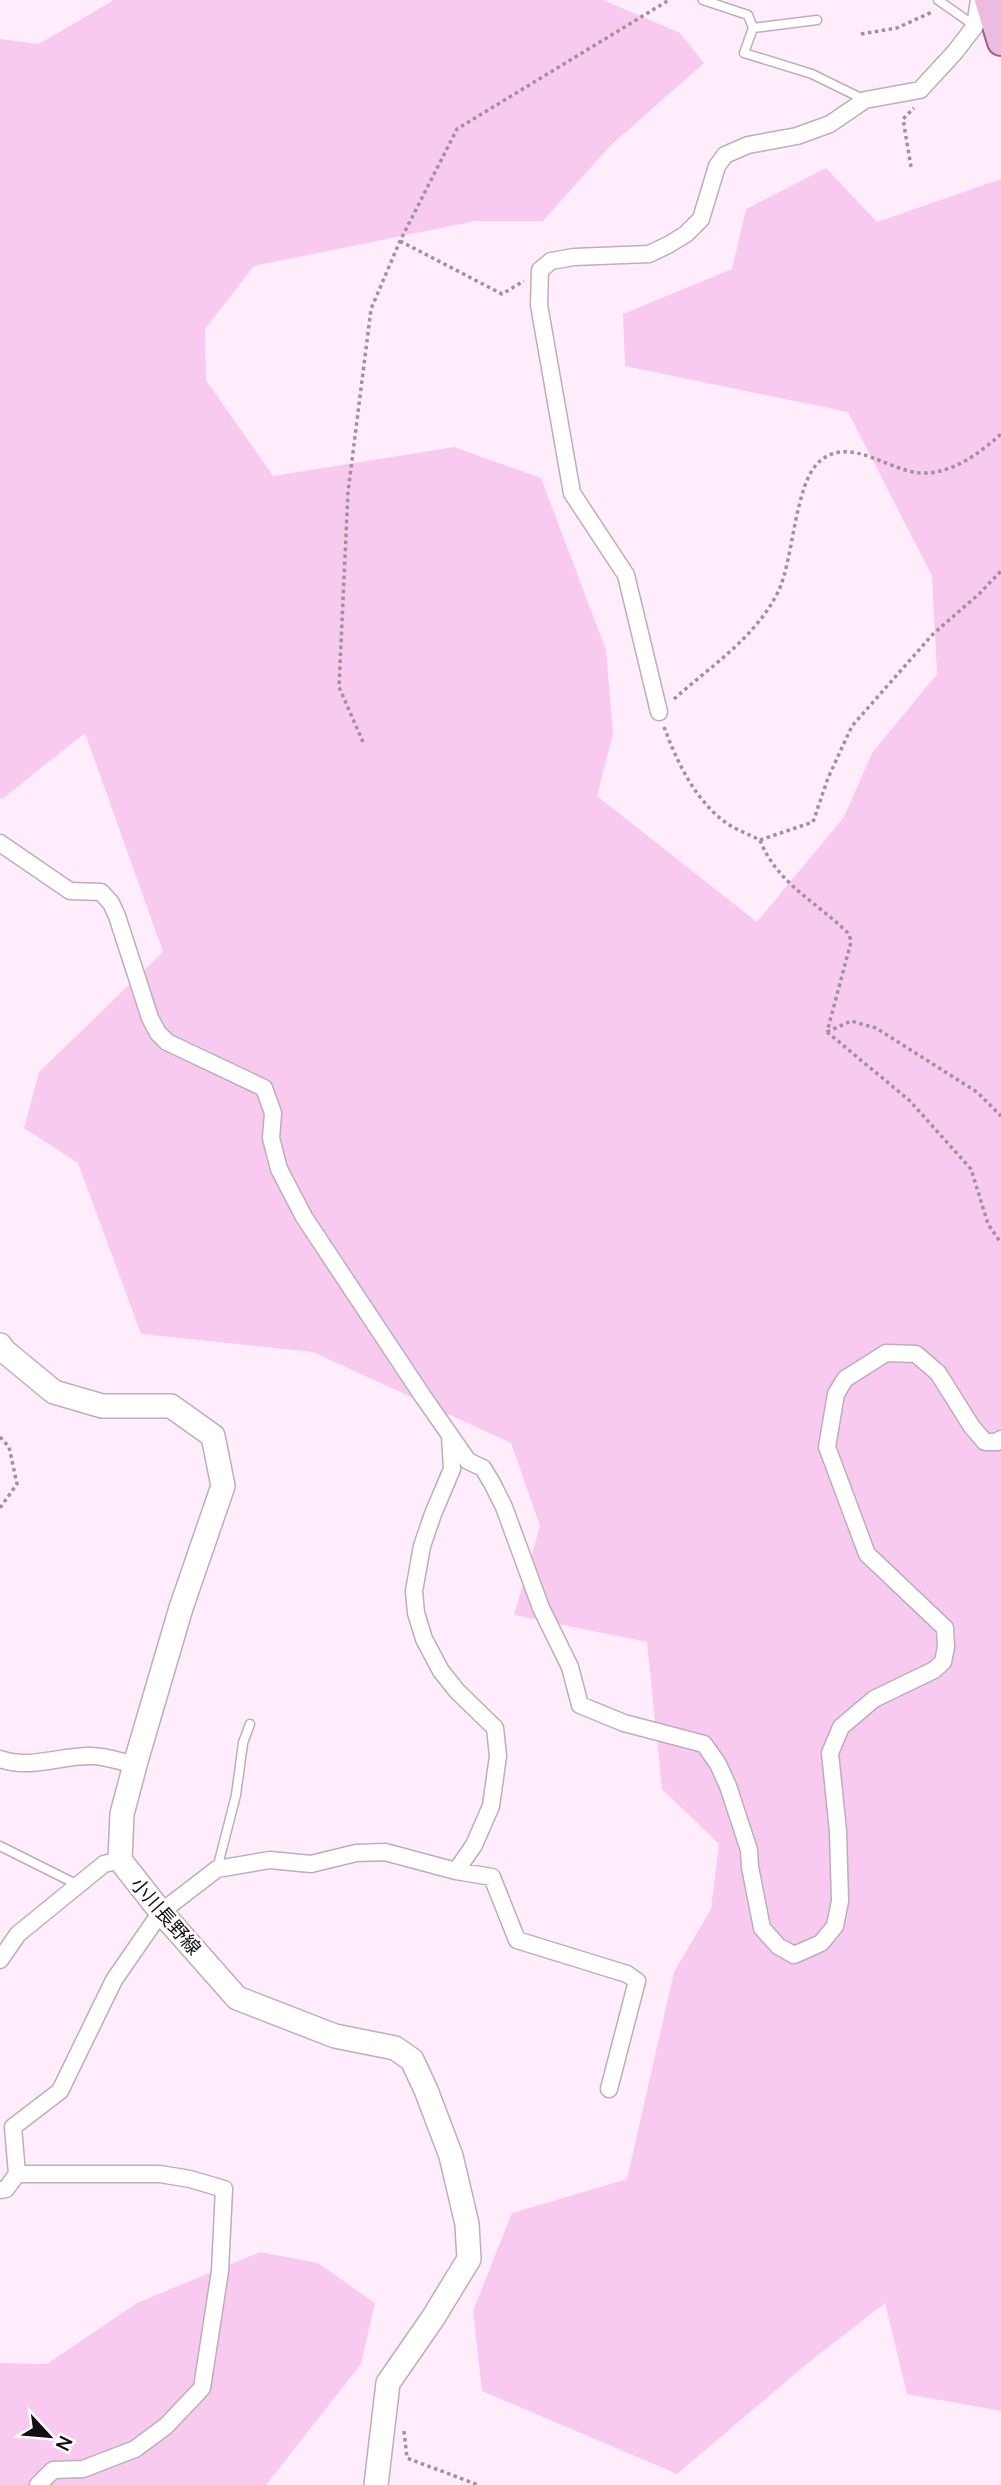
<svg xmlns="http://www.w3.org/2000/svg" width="1001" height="2485" font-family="Manrope,'Noto Sans JP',sans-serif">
	<rect width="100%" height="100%" fill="#ffedfb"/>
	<path fill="#f9caef" d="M114 0H603L680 33 704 63 610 146 543 221H475L254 266 205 329 206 380 273 476 454 447 541 478 606 650 613 734 597 796 757 922 844 817 872 753 937 674 932 576 848 412 625 366 623 314 732 269 746 209 826 168 877 222 1001 179V2411L907 2394 885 2303 809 2362 677 2474 482 2391 473 2311 512 2213 627 2179 674 1972 711 1909 719 1844 662 1789 647 1642 514 1615 540 1526 511 1443 313 1352 141 1334 78 1163 24 1128 39 1072 163 952 85 733 2 799 0 798V39L39 44Z
		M260 2252 318 2263 375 2303 361 2364 266 2485H0V2363L47 2364 137 2303Z"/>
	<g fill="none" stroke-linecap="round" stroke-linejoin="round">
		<g stroke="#beadba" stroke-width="11">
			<path id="service" d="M703 0 748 15 753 28
				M938 0 975 26
				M817 20 753 28 744 53 812 74 865 100
				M0 1846 78 1885
				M217 1869 236 1795 243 1743 250 1724"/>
		</g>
		<g stroke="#beadba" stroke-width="19">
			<path id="minor" d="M659 712 626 575 572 493 539 305 540 270 551 261 574 257 649 254 668 245 686 234 701 219 717 166 725 155 748 145 797 136 830 124 865 100 920 90 955 52 975 26 979 0
				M0 843 70 891 101 892 111 903 117 916 150 1018 158 1033 167 1042 264 1088 273 1113 271 1138 279 1169 304 1217 422 1395 468 1461 483 1468 492 1483 504 1507 541 1608 570 1667 580 1705 624 1723 704 1744 718 1764 728 1786 749 1850 750 1867 762 1928 778 1946 794 1955 821 1943 835 1926 840 1901 838 1831 830 1753 841 1727 874 1699 934 1670 943 1662 946 1647 945 1628 867 1554 827 1447 836 1394 845 1379 886 1353 916 1354 938 1373 972 1427 985 1442H997L1001 1439
				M0 1759C31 1770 61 1755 92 1756 106 1756 122 1762 135 1765
				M456 1871 492 1877 517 1940 627 1974 637 1981 609 2089
				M0 1960 18 1934 104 1864 120 1860
				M17 2174H160L190 2179 224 2189 220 2271 202 2388 166 2426 135 2449 83 2469 53 2470 38 2485
				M0 2190 6 2189 17 2174 13 2127 60 2091 114 1980 161 1912 217 1869 270 1860 311 1864 356 1853 385 1852 456 1871 474 1845 491 1806 498 1756 495 1728 457 1691 441 1671 424 1639 416 1613 414 1591 422 1546 433 1514 452 1469 450 1436"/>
		</g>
		<g stroke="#beadba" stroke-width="26">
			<path id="secondary" d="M0 1345 3 1350 54 1392 102 1406H171L213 1436 223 1486 181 1608 136 1761 122 1814 120 1860 161 1912 237 1998 335 2036 395 2048 412 2060 426 2090 451 2156 467 2224 469 2259 433 2318 388 2383 376 2485"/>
		</g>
		<g stroke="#97628d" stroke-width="30">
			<path id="primary" d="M988 0 1001 42"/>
		</g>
		<path stroke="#9f929c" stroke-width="3.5" stroke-dasharray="3.5 3.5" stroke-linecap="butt" d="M861 34 897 28 932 12
			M911 167 903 119 914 108
			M400 241 502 294 524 281
			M674 699C711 666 755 638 778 592 794 560 794 483 820 461 851 435 889 472 922 473 952 474 980 453 1001 434
			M664 727C677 762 697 805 731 826 740 831 750 835 760 840 777 884 817 902 849 934L851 942 827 1032
			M363 742 339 687 348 492 371 309 400 241 457 129 669 0
			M760 840 813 822 828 778 852 726 933 634 979 594 1001 571
			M827 1032 909 1100 971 1169 988 1224 1001 1243
			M827 1032 851 1021 876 1028 977 1092 1001 1116
			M0 1437 9 1447 17 1484 0 1508
			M404 2431 407 2458 478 2485"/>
		<use href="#service" stroke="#fff" stroke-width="8"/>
		<use href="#minor" stroke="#fff" stroke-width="16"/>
		<use href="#secondary" stroke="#fff" stroke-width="23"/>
		<use href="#primary" stroke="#ebbbe2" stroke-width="26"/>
	</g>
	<g text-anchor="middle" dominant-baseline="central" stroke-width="5" stroke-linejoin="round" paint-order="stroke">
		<g font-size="19" fill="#140f13" stroke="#fff">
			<text transform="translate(166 1916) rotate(49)">小川長野線</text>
		</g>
	</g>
	<g transform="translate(49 2436) rotate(116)" stroke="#ffffff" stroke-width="5" paint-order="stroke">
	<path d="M0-5L12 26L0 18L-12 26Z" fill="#140f13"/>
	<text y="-10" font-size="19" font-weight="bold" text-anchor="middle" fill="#140f13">N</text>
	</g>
</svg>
